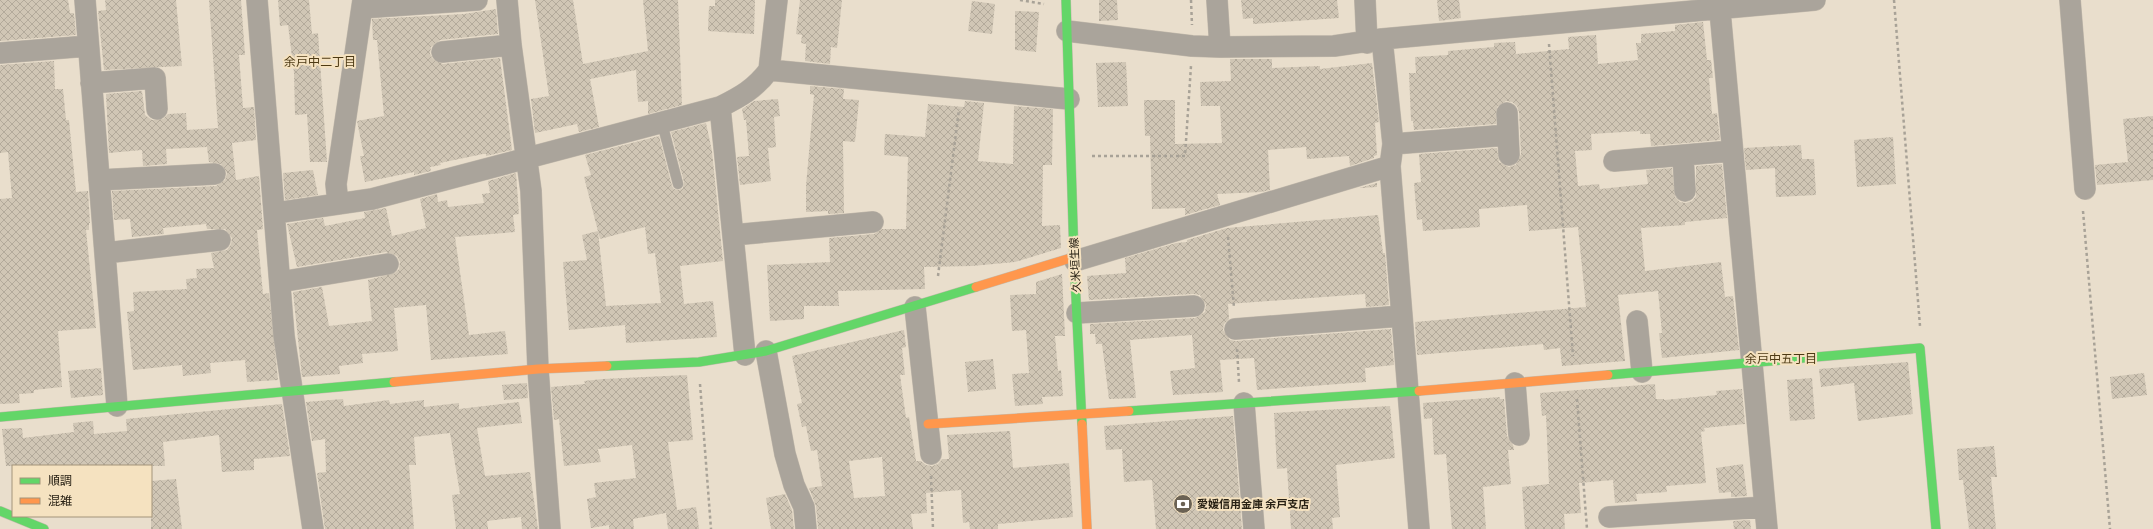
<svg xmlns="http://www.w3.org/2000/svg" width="2153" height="529" font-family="'PT Sans Narrow','Noto Sans JP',sans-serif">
	<defs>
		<pattern id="building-cross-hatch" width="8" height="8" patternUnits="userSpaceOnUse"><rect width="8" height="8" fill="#d0c6b5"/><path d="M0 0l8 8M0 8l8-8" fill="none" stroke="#b3aa9b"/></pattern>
	</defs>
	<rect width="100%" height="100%" fill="#e9decc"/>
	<path fill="url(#building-cross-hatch)" fill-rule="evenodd" d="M0 0H68L70 13H74L76 35 0 41Z
		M105 0H176L182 66 104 70 98 11 106 10Z
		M209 0H241L245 55H239L243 108 254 107 256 140 232 143 236 180 259 176 263 229 257 230 263 294 269 293 278 380 247 382 245 360 210 363 211 373 183 376 182 365 133 370 127 312 134 311 133 292 187 289 186 279 197 278 196 269 214 268 211 253 227 250 231 244 232 238 225 229H207L206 224 163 228 164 234 132 237 130 219 114 220 112 191 216 186 225 180 227 173 221 164 209 162 207 147 166 149 167 164 143 166 142 150 109 153 106 94 142 91 145 115 152 120 163 119 168 114 186 113 187 130 218 128Z
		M278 0H309L312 34 318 33 327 162H310L307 114 295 115 294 73 288 25 280 26Z
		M535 0H573L583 64 648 51 643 0H678L682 105 648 114V101L638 102 636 70 590 79 599 127 579 132 577 124 535 133 531 99 549 96Z
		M715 0H755L754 34 708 31 709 6H715Z
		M800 0H842L837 48 831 47 830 64 805 61 806 44 801 43 802 35 796 34Z
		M1099 0H1117L1118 20 1099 21Z
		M1241 0H1337L1339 18 1253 24V18L1243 19Z
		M1437 0H1459L1461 18 1439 21Z
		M972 1 995 4 992 34 968 31Z
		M496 9 498 34 440 40 431 47 430 54 433 59 443 64 500 58 512 150 486 156V154H483L440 163 441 165 430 167 431 171 414 175V172L365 182 360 156H364L357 121 384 116 377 40H373L372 19 464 14Z
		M1015 11 1039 12 1036 52 1015 50Z
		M1703 22 1707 60H1711L1713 78H1709L1712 114 1717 113 1720 140 1651 146 1650 134H1640V131L1591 134 1592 150 1575 151 1578 186 1599 184 1600 189 1648 184 1646 170 1672 168 1675 197 1680 202 1686 203 1692 201 1696 196V166L1722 164 1727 218 1685 222V225L1641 228 1645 271 1721 262 1725 297 1733 296 1739 350 1662 358 1659 333H1662L1658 291 1618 295 1625 361 1562 366 1560 348 1544 350 1543 344 1417 355 1415 322 1586 307 1578 227 1529 231 1527 205 1479 209 1480 227 1423 231 1422 219 1417 220 1414 183 1421 182 1419 154 1497 148 1499 162 1509 167 1516 165 1521 154 1519 112 1517 106 1512 102 1506 101 1497 107 1496 124 1414 130 1413 121H1411L1409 73H1416L1415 57 1448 55V51L1494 47V43L1515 42 1516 54 1569 49 1568 37 1596 35 1598 64 1638 60 1636 43H1641V34L1675 31V25Z
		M1230 59H1272V68L1320 66V69L1372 63 1379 122 1375 123 1377 155 1374 156V158L1350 166 1349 156 1307 159 1306 147 1268 150 1270 190 1261 192 1217 194 1220 205 1185 215V208L1152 209 1150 136H1145L1144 100H1175V144L1222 143 1220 106H1201L1200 82 1231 81Z
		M54 61 55 89H63L66 120H69L76 192 88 191 90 223H89V230H86L96 328 58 331 62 387 34 390V393L19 394 20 403 0 404V199L12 198 8 152 0 153V65Z
		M1126 62 1128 106 1098 107 1096 63Z
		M810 86 844 89 843 99 859 100 855 142 843 141 844 213 828 214V211L806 212V186L814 95 810 94Z
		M778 99 780 116 774 117 776 147 768 148 771 181 740 185 737 157 749 156 746 120H744L742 109 754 101Z
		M965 101 984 103 978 161 1013 164 1014 106 1053 109 1052 165H1043L1042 226 1060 225 1061 248 1015 262 972 266 924 267 925 289 838 291 839 306H804V319L770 321 767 265 830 262 829 238 874 234 882 229H906L908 157 884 155 885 134 925 137 928 104 964 107Z
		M2153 116V180L2097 185 2095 165 2128 162 2123 119Z
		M706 123 712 151 723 261 680 266 684 304 713 301 717 337 626 343 625 325 569 330 563 262 587 260 582 235 598 231 606 306 661 303 655 253 648 254 645 227 600 239 584 177 591 175 585 155 659 136 672 186 674 189 679 190 683 188 684 182 671 132Z
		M1893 137 1896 184 1857 187 1854 140Z
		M1801 145 1802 159H1814L1816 195 1776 197 1775 168 1746 170 1744 148Z
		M313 170 318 195 285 200 283 173Z
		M516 173 519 214 513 215 515 232 455 237 469 335 505 331 508 354 431 360 426 305 394 308 398 351 362 354 363 363 339 366 340 374 302 377 293 292 322 287 329 326 372 321 368 280 395 273 399 269 400 262 397 256 386 252 297 267 287 224 323 218 325 226 365 218 364 212 386 208 392 236 426 228 420 199 437 194 438 202 447 200 448 207 484 203 482 194 490 193 488 181Z
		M1377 183V187L1359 188Z
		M1378 215 1383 253H1385L1389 305 1366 307 1365 294 1228 304 1229 319 1224 324 1223 330 1230 340 1236 341 1391 329 1394 365 1365 368 1366 382 1257 390 1254 358 1220 360 1223 392 1173 395 1170 371 1195 368 1192 335 1141 339 1130 340 1136 398 1109 399 1102 344H1096L1095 334H1090V324L1195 318 1205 312 1206 305 1200 295 1193 294 1089 300 1087 276 1126 273 1125 258 1176 243 1187 242V240L1227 228Z
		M1062 274 1065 336H1055L1058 371 1061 370 1063 396 1042 397 1043 404 1015 406 1012 374 1029 373 1026 330 1012 331 1010 295 1036 294V282Z
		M904 330 906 347 902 348 905 375H900L906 418 909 417 916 461H921L926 465 932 466 938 464 942 459H949L947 435 1010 431 1013 468 1069 463 1073 517 998 524V529H970L969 522 963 523 961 490 926 493 927 513 911 514 913 529H818L816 506 809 488 822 486 817 450 811 451 806 426 802 427 797 404 802 403 792 356ZM882 457 885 496 854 498 849 461Z
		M993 359 996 389 968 392 965 362Z
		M1908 362 1913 414 1858 421 1854 383 1821 387 1819 369Z
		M101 368 103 395 71 398 68 371Z
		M2144 373 2147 395 2112 399 2110 377Z
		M687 375 693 440 668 442 677 510 696 507 699 529H668L666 513 633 519 634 529H609V525L591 528 587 499 596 497 594 483 636 478 632 445 598 449 601 462 564 466 559 419 554 420 551 387 585 384 584 381 603 379Z
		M1812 378 1815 419 1790 421 1787 380Z
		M527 383 528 398 504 400 502 385Z
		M1655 384 1656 399H1664V400L1717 395 1716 391 1742 389 1745 424 1704 428 1705 431 1701 432 1706 483 1666 486 1667 492 1636 494 1637 501 1615 503 1613 480 1579 483 1581 513 1564 514 1565 529H1525L1522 487 1549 484 1546 415 1542 416 1540 393Z
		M1500 397V399H1504L1507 436 1513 445 1514 450H1508L1511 484 1483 487 1486 529H1452L1446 454 1434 455 1432 418 1424 419 1423 403Z
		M343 399 344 406 389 400 390 404 424 400V407L459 403V409L519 402 522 423 477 428 485 476 530 472 538 529H522L521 517 487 521 488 529H456L452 495 460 494 450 433 414 437 416 465H409L414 529H325L317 473 326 472 325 439 312 441 306 402Z
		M282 404 290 456 254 459V470L222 472 219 435 163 442 165 466H6L2 429 22 428 23 438 74 432 73 423 93 421 94 434 127 431 126 419Z
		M1390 406 1395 458 1336 465 1340 517 1332 518 1333 529H1291L1287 468 1277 469 1274 413Z
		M1233 416 1242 529H1156L1152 480 1124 482 1122 449 1106 450 1104 426Z
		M1994 446 1997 477H1991L1996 529H1969L1963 480H1959L1957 449Z
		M1743 464 1747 496 1731 497V492L1719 493 1716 468Z
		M176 479 182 529H151V481Z
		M785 494 792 510 794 529H771L766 498Z
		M1750 520 1751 529H1734L1733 521Z"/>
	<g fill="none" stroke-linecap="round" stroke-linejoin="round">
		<g stroke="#c4bbad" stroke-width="11">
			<path id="lane" d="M662 123 678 184"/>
		</g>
		<g stroke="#c4bbad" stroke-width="22">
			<path id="street" d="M85 0 117 406
				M257 0 284 336 313 529
				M507 0 511 45 531 191 538 369 550 529
				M1217 0 1220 47
				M1365 0 1367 43
				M1719 0 1767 529
				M2070 0 2085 189
				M362 8 477 0
				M1067 31 1192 46 1220 47 1334 46 1382 39 1815 0
				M1382 39 1393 144 1390 166 1419 529
				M442 52 511 45
				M0 53 88 46
				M769 70 777 0
				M91 83 155 78 157 109
				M720 107 745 355
				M1507 113 1509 155
				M1393 144 1508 135
				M1683 156 1685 191
				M1614 161 1732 151
				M99 180 215 174
				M338 204 336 184 363 0
				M276 213 372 199 720 107C740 97 755 89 769 70L1069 99
				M733 235 873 222
				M105 253 220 240
				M1075 261 1390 166
				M280 282 388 264
				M915 307 931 454
				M1077 313 1194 306
				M1637 321 1642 372
				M1235 329 1401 316
				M766 351 785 454 794 485 804 507 806 529
				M1515 383 1519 435
				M1244 403 1254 529
				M1609 517 1765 507"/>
		</g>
		<g stroke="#c4bbad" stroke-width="10">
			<path id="fast" d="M1066 0 1074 257 1082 424
				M607 366 699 362 766 351 976 287
				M1608 375 1920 348 1936 529
				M1129 411 1419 391
				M0 417 394 382
				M0 511 44 529"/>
		</g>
		<g stroke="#c4bbad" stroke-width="10">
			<path id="slow" d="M976 287 1074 257
				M394 382 538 369 607 366
				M1419 391 1608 375
				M928 424 1129 411
				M1082 424 1087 529"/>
		</g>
		<path stroke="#a8a297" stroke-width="2.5" stroke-dasharray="3 3" stroke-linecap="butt" d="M1020 0 1044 4
			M1191 0 1192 25
			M1894 0 1920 326
			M1549 44 1573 356
			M1092 156H1185L1191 66
			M2083 211 2110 529
			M1228 237 1234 308
			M938 276 959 109
			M1237 349 1239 382
			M700 384 711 529
			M1577 399 1587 529
			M931 476 933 529"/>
		<use href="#lane" stroke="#aaa49b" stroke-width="10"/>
		<use href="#street" stroke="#aaa49b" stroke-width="21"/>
		<use href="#fast" stroke="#63d668" stroke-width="9"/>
		<use href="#slow" stroke="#ff974d" stroke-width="9"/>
	</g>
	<defs>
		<g id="bank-disc" transform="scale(1)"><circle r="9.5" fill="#6b6254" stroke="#f5e2c0"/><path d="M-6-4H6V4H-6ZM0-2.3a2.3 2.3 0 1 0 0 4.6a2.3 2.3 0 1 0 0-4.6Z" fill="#fff"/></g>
	</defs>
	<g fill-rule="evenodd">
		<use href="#bank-disc" x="1183" y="504"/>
	</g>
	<g text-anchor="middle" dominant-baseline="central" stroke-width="4" stroke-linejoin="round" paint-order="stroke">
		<g font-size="11" fill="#272013" stroke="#f5e2c0">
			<text transform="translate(1075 265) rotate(-93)">久米垣生線</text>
		</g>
		<g font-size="11" font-weight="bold" fill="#272013" stroke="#f5e2c0" text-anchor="start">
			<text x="1197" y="504">愛媛信用金庫 余戸支店</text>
		</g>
		<g font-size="12" fill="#4d3a14" stroke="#f5e2c0">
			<text x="320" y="61">余戸中二丁目</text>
			<text x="1781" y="358">余戸中五丁目</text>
		</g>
	</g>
	<rect x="12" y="465" width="140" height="52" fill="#f5e2c0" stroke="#a3947b"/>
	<rect x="20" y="478" width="20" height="6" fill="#63d668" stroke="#a3947b"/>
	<text x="48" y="485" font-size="12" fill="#272013">順調</text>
	<rect x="20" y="498" width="20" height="6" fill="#ff974d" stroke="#a3947b"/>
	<text x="48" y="505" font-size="12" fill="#272013">混雑</text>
</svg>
